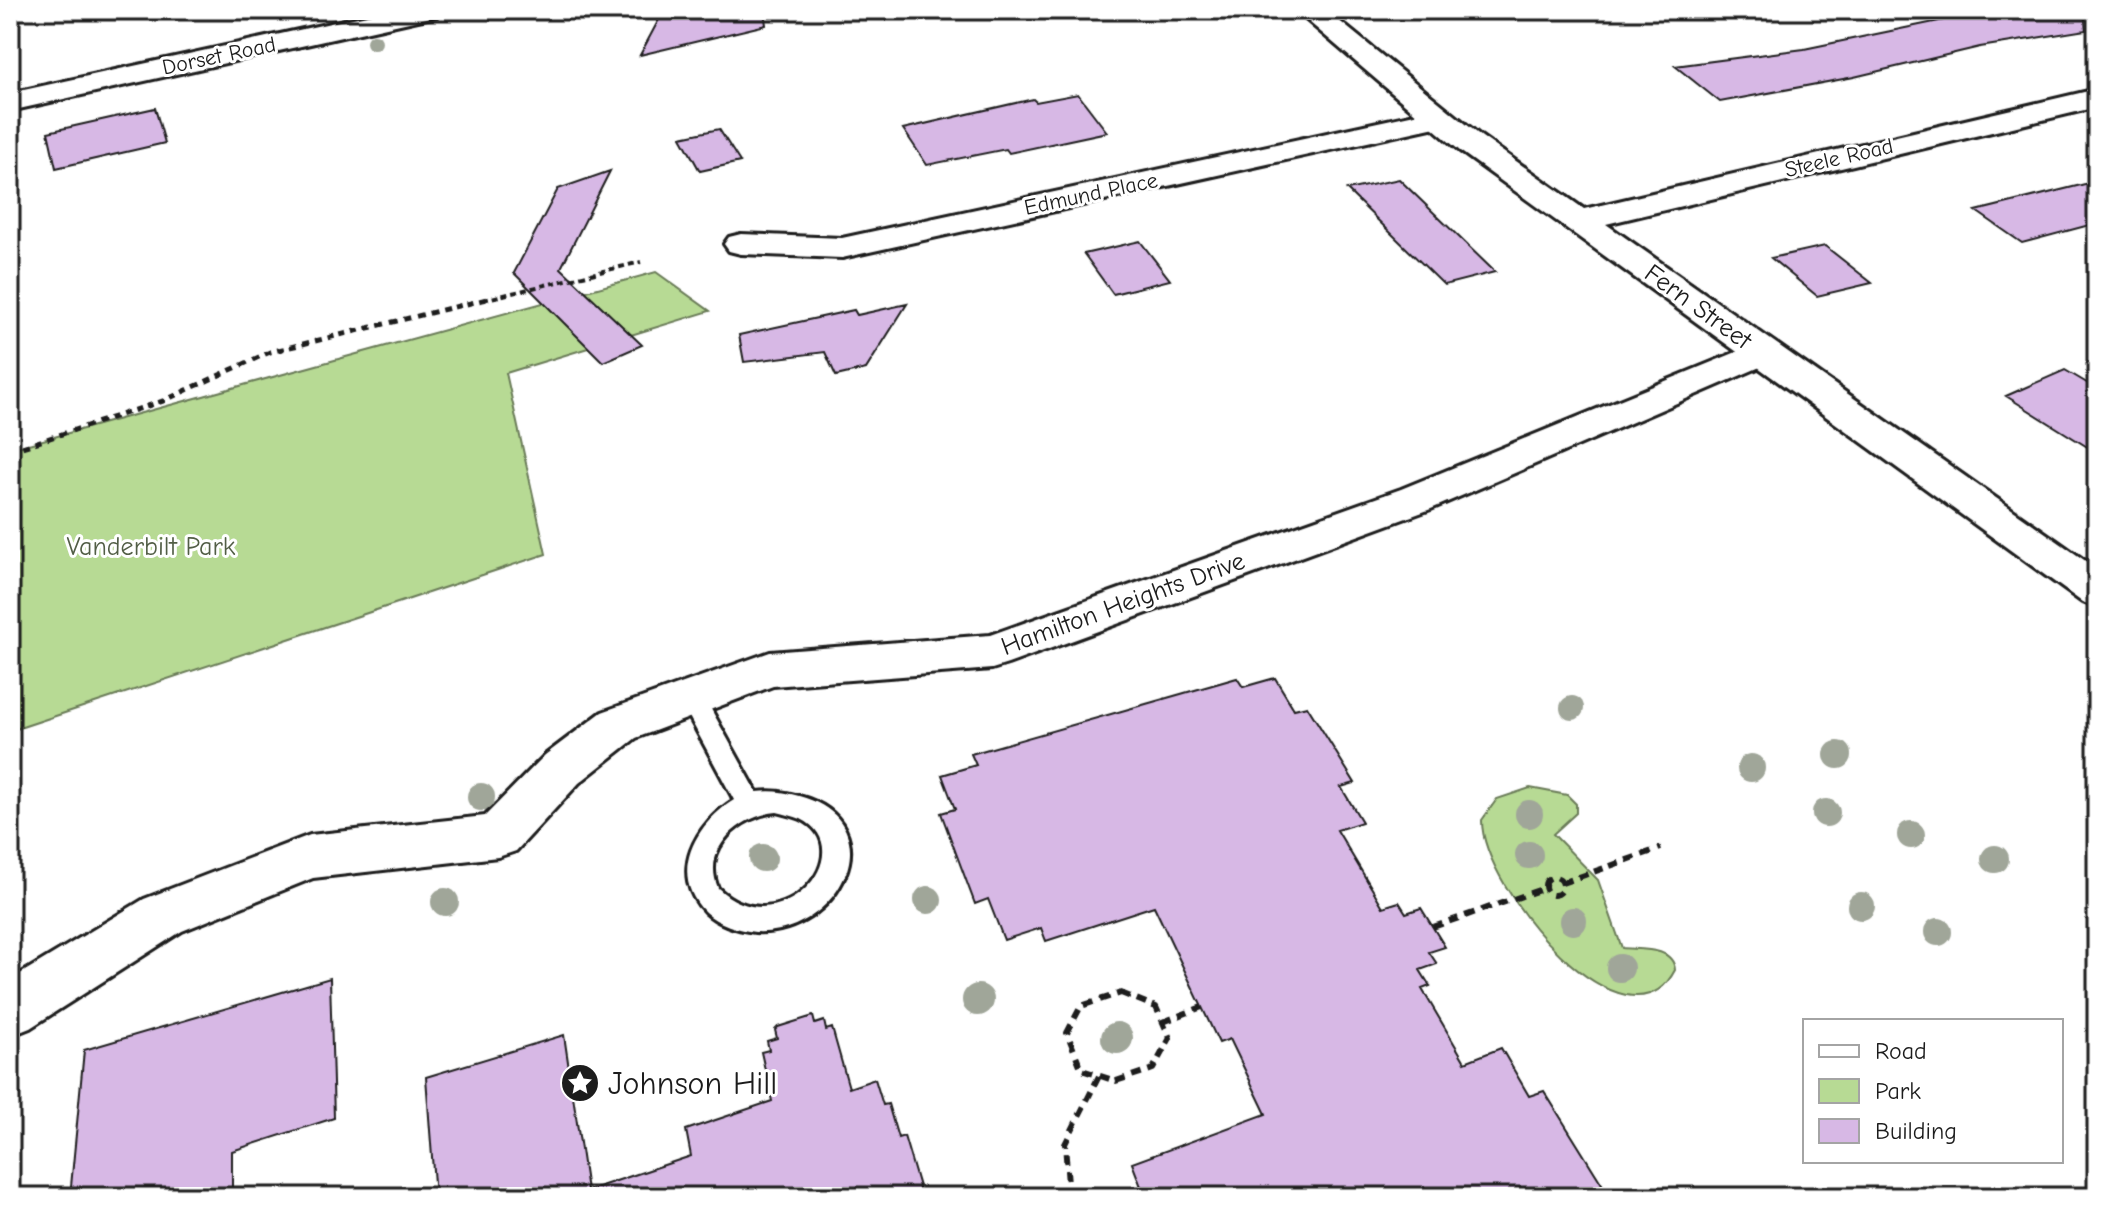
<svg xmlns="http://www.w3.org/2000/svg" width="2107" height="1207" font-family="'Comic Neue',sans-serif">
	<rect width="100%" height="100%" fill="#fff"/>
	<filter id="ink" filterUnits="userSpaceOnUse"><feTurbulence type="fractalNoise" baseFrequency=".0125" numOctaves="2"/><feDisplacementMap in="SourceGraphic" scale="16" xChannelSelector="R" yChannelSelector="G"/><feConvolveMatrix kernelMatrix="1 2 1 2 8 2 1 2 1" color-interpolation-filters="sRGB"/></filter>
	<g filter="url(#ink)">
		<path fill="#b7da94" stroke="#6a7b58" stroke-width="2" d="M656 272 710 311 506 373 546 554 10 731V449Z
			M1530 788 1567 795 1576 804V813L1553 834 1598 880 1622 948C1640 950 1673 946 1675 970 1628 1061 1481 889 1482 820L1497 799Z"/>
		<path fill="#d7b8e5" stroke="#1c1c1c" stroke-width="2" d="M664 10H764L766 25 640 55Z
			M1992 10H2084L2086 30 1980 47 1854 77 1720 102 1675 66 1804 49Z
			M1078 94 1107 132 1009 153 1006 149 927 165 903 129 1033 99 1036 102Z
			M155 108 165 143 56 168 48 132Z
			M719 129 740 162 700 171 681 137Z
			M610 171 561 268 642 345 603 362 514 273 558 189Z
			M1399 179 1495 272 1444 285 1347 190Z
			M2097 181V223L2022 243 1976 211Z
			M1140 241 1170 280 1113 294 1084 254Z
			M1825 246 1872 283 1817 296 1771 258Z
			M907 304 866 369 836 376 825 352 744 362 739 335 854 310 857 315Z
			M2065 370 2097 389V453L2006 396Z
			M1237 678 1243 687 1275 678 1294 709 1307 706 1355 783 1341 787 1362 822 1337 830 1383 907 1399 902 1406 913 1421 908 1445 947 1429 952 1437 964 1420 970 1430 986 1422 989 1465 1062 1501 1048 1529 1096 1544 1091 1610 1197H1145L1132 1163 1266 1114 1230 1039 1219 1043 1154 906 1046 941 1041 928 1004 940 988 899 975 904 941 813 955 809 942 775 976 765 971 754Z
			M330 978 334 1118 232 1151V1197H70L84 1050Z
			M813 1016 815 1024 824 1021 826 1030 832 1028 849 1088 875 1079 883 1105 888 1104 898 1138 904 1136 922 1197H590L589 1190 691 1156 686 1130 772 1101 761 1052 769 1050 767 1041 777 1038 775 1030 778 1027Z
			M564 1035 588 1197H435L426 1077Z"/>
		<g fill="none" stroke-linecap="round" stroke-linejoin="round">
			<g stroke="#1c1c1c" stroke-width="6">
				<path id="service" d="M692 688 701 691 757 792C773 790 784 792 799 796 897 823 838 937 755 932 738 930 718 924 705 912 667 874 696 823 734 800L679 698 683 691ZM777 812C785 814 794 816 801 819 863 849 782 948 718 888 701 848 741 815 777 812Z"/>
			</g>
			<g stroke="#1c1c1c" stroke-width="6">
				<path id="minor" d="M390 10H441L437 16 427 18 10 111V93Z
					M1438 109 1449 112 1453 118 1449 124 842 258 741 254 729 251 724 244 729 237 741 234 842 238Z
					M1761 342 1774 345 1779 353 1774 361 1431 509 1008 664 992 669 773 686 636 738 579 783 516 851 498 857 313 878 182 931 30 1028 10 1036V980L144 899 310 835 485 816 545 755 602 712 770 652 990 635 1401 489Z"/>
			</g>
			<g stroke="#1c1c1c" stroke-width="6">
				<path id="tertiary" d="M1295 10H1326L1482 137 1584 209 2097 89V107L1606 224 2097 569V607L2082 602 1460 151Z"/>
			</g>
			<path stroke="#1c1c1c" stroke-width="4" stroke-dasharray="6 4" stroke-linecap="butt" d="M483 300 641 262"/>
			<path stroke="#1c1c1c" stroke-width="5" stroke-dasharray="7 6" stroke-linecap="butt" d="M10 451 163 401 270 352 491 298"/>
			<path stroke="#1c1c1c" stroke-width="6" stroke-dasharray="10 7" stroke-linecap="butt" d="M1545 886a9 9 0 1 1 18 0a9 9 0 1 1-18 0Z
				M1562 883 1661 848
				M1433 927 1545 888
				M1121 993 1156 1007 1170 1038 1153 1069 1116 1081 1082 1070 1067 1033 1081 1006Z
				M1163 1022 1202 1007
				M1069 1197 1065 1144 1099 1076"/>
			<use href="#service" fill="#fff" fill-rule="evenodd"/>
			<use href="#minor" fill="#fff" fill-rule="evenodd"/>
			<use href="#tertiary" fill="#fff" fill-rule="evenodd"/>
		</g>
		<g fill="#a0a699">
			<circle cx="374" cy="42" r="8"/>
			<circle cx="1572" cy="708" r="12"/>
			<circle cx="1838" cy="755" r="14"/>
			<circle cx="1751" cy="768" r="14"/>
			<circle cx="481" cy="797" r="14"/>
			<circle cx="1826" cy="813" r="14"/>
			<circle cx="1529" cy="814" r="14"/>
			<circle cx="1911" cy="835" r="14"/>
			<circle cx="1529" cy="855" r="14"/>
			<circle cx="763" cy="858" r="14"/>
			<circle cx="1995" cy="859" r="14"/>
			<circle cx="928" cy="900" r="14"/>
			<circle cx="445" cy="902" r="14"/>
			<circle cx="1861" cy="906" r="14"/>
			<circle cx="1573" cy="921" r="14"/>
			<circle cx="1938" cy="932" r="14"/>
			<circle cx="1620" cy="968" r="14"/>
			<circle cx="978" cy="1000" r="16"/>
			<circle cx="1117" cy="1038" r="16"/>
		</g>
	</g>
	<defs>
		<g id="sight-disc" transform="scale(2)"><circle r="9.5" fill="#1c1c1c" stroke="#fff"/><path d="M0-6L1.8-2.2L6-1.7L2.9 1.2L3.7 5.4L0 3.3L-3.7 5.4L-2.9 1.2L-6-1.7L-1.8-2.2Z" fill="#fff"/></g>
	</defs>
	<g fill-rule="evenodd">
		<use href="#sight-disc" x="580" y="1083"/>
	</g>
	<g text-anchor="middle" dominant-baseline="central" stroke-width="6" stroke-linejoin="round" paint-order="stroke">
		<g font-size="22" fill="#1c1c1c" stroke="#fff">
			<text transform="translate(219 56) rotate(-12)">Dorset Road</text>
			<text transform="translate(1839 158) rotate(-13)">Steele Road</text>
			<text transform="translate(1091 194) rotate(-12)">Edmund Place</text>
		</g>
		<g font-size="26" fill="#1c1c1c" stroke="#fff">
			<text transform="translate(1698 307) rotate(36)">Fern Street</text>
			<text transform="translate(1123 604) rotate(-20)">Hamilton Heights Drive</text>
		</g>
		<g font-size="26" fill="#525e46" stroke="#fff">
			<text x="151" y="547">Vanderbilt Park</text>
		</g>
		<g font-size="32" fill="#1c1c1c" stroke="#fff" text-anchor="start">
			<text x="608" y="1083">Johnson Hill</text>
		</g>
	</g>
	<rect width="2107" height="1207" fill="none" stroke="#fff" stroke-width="40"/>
	<rect x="20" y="20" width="2067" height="1167" fill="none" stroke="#1c1c1c" stroke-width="3" filter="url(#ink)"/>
	<rect x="1803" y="1019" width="260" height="144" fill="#ffffff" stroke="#a4a4a4" stroke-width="2"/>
	<rect x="1819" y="1045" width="40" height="12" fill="#ffffff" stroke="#a4a4a4" stroke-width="2"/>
	<text x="1875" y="1059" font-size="24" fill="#1c1c1c">Road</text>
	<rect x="1819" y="1079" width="40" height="24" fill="#b7da94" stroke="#a4a4a4" stroke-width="2"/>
	<text x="1875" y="1099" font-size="24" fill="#1c1c1c">Park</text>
	<rect x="1819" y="1119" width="40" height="24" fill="#d7b8e5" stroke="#a4a4a4" stroke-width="2"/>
	<text x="1875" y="1139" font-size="24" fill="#1c1c1c">Building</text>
</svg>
